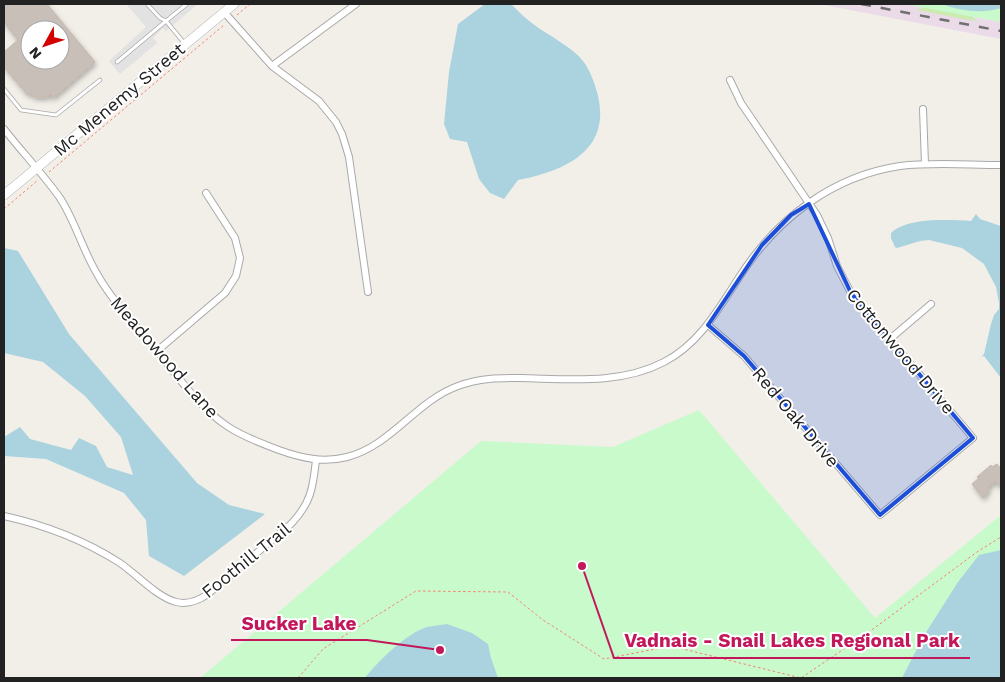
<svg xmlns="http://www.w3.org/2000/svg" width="1005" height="682" font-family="'Work Sans',sans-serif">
	<defs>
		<filter id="shadow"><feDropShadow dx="1.5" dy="3" stdDeviation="2.5" flood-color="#0004"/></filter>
	</defs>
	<rect width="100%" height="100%" fill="#f2efe9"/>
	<path fill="#ebdbe8" d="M819 4H904L957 14 1001 22V39Z"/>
	<path fill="#cdebb0" d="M926 5 972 16 975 20 979 22 917 10Z"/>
	<path fill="#c8facc" d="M904 4H1001V22Z
		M699 410 875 618 1001 515V678H200L481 441 613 447Z"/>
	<path fill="#e2e2e2" d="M126 4H198L166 31 163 28 153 38 157 43 120 74 109 61 146 27Z"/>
	<path fill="#aad3df" d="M485 4H511C518 11 525 18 533 24 548 35 572 47 583 61 590 70 595 84 598 96 611 151 564 171 518 180L504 199 490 193 479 179 467 142 450 139 444 124 449 72 458 24Z
		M941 4H1001V8C980 14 962 11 941 4Z
		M976 214 980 219 1001 226V378L984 356 981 357 984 354 991 324 994 315 999 309V303L996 287 984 264 962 248 929 240 920 241 897 248 895 247 891 238V233C908 217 949 220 971 221Z
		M4 248 18 251 69 334 197 483 229 505 265 514 184 576 149 556 146 520 124 493 46 459 4 456V437L20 427 30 439 71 450 79 438 96 446 107 467 133 475 121 437 85 396 43 362 4 353Z
		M1001 550V678H902L923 637 958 582 979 555Z
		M447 624 472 633 488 644 491 658 498 678H365C377 662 407 633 427 627 433 626 440 625 447 624Z"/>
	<path fill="#c7bfb8" stroke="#c4b6ab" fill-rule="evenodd" filter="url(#shadow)" d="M4 4H47L95 62 53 98 51 94 47 97H34L31 93 28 95 4 67V52L18 40 4 22ZM30 30H60V60H30Z
		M997 464 1001 469V488L996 481 988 487 989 490 983 498 972 484 979 478 977 477 991 465 992 467Z"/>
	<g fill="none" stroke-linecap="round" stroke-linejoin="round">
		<g stroke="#a9a9a9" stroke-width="4.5">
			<path id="service" d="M185 44 166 21 187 4
				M117 62 166 21 160 18 147 4
				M4 89 21 110 56 115 100 80"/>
		</g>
		<g stroke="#a9a9a9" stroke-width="8">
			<path id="minor" d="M224 12 272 66 319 101 336 122 342 134 349 157 368 292
				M272 66 356 4
				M923 109 925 164
				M4 129C22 152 43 174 60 198 75 221 82 248 96 272 110 298 131 320 150 342 173 370 197 406 227 426 243 437 261 443 279 450 301 458 323 463 347 457 391 446 416 401 458 386 479 378 499 378 521 378 569 379 620 385 664 362 701 343 720 306 742 273 778 218 833 176 900 166 933 162 968 165 1001 165
				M708 325 744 356 880 515 973 438 851 293 837 266 828 238 817 215 741 103 730 80
				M890 339 931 304
				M157 351 225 293 236 276 240 258 235 238 206 193
				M4 516C45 525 84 540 120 563 136 574 157 597 176 602 188 605 198 601 208 594L291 524C311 503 313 488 316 460"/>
		</g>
		<g stroke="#a9a9a9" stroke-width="10">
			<path id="tertiary" d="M4 195 234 4"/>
		</g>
		<path stroke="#fa8072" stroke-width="1" stroke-dasharray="2.5 2.5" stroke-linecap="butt" d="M237 15 250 4
			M49 172 224 25
			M4 209 38 180
			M298 678 323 649 416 591 508 592 543 620 604 659 671 646 801 678 869 632 977 552 1001 537"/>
		<use href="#service" stroke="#fff" stroke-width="3"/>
		<use href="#minor" stroke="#fff" stroke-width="6"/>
		<use href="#tertiary" stroke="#fff" stroke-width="9"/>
		<path stroke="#707070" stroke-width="2.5" stroke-dasharray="10 10" stroke-linecap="butt" d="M861 4 1001 31"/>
	</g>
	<path fill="#1d4ed8" fill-opacity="0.2" stroke="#1d4ed8" stroke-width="4" stroke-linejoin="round" d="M809 204 851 293 973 438 880 515 744 356 708 325 762 245 791 215Z"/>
	<g text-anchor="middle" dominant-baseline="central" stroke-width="4" stroke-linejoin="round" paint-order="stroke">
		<g font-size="18" fill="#222" stroke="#fff">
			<text transform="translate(119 99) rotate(-40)">Mc Menemy Street</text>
			<text transform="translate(901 351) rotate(50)">Cottonwood Drive</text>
			<text transform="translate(165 357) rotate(49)">Meadowood Lane</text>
			<text transform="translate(796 417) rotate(50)">Red Oak Drive</text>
			<text transform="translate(246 560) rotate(-39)">Foothill Trail</text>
		</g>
	</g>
	<path fill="none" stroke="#c2185b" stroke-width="2" d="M440 650L367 640H231M582 566L614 658H970"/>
	<g fill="#c2185b" stroke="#fff" stroke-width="2">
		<circle cx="440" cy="650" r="5"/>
		<circle cx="582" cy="566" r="5"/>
	</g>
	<g font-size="19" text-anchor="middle" font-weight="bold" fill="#c2185b" stroke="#fff" stroke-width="4" stroke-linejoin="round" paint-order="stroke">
		<text x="299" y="630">Sucker Lake</text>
		<text x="792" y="647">Vadnais - Snail Lakes Regional Park</text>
	</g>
	<rect width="1005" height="682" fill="none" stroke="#222222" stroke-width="10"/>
	<g transform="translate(45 45) rotate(230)"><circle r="24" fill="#ffffff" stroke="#a7a7a7"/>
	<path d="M0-4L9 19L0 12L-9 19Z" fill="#d40000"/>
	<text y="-8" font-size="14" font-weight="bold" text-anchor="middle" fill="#222222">N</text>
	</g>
</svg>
